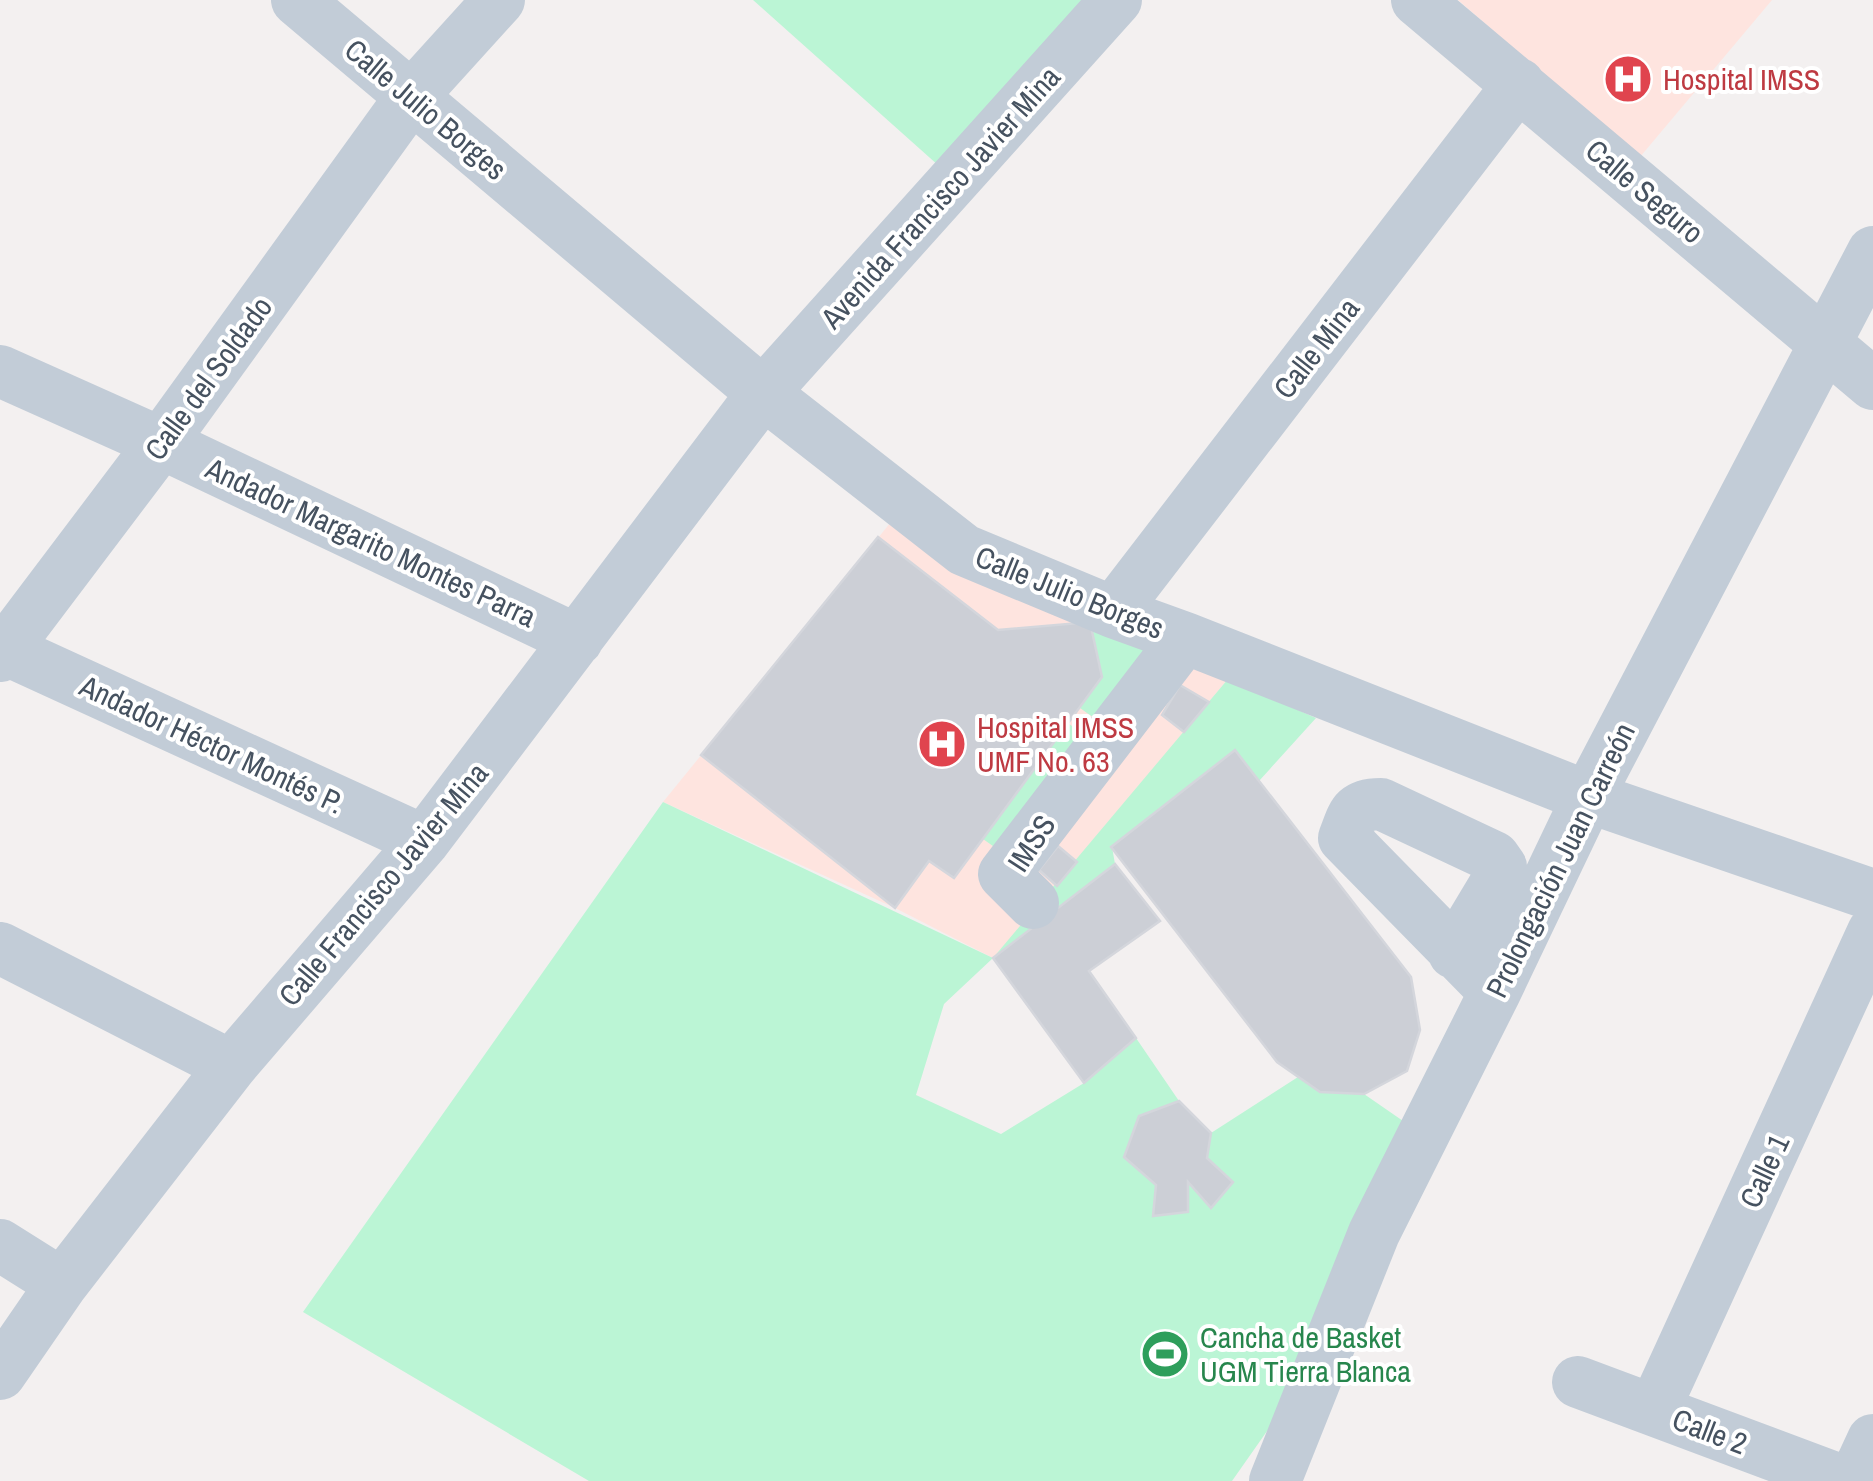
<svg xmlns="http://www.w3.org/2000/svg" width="1873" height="1481" font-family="'Archivo Narrow',sans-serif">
	<rect width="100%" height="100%" fill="#f3f0f0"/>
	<path fill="#fee4df" d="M1458 0H1772L1640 157Z
		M891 522 1228 679 1033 916 993 958 895 908 663 802Z"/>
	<path fill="#bbf5d5" d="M753 0H1088L939 166Z
		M1090 622 1157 649 1101 723 1080 708 1102 677Z
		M1228 679 1316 718 1259 781 1234 750 1112 847 1115 864 993 958 944 1004 916 1095 1001 1134 1084 1083 1136 1038 1179 1101 1139 1116 1125 1157 1156 1185 1154 1216 1188 1212V1182L1212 1207 1233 1182 1207 1158 1211 1133 1298 1077 1320 1092 1364 1094 1419 1132 1284 1407 1232 1481H589L303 1312 663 802 993 958Z
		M1068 723 1088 738 1000 851 983 839Z"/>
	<path fill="#cccfd6" stroke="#d4d6dc" stroke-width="2.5" d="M878 537 998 630 1090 622 1102 677 954 878 929 861 895 908 701 755Z
		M1180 685 1209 702 1184 732 1162 715Z
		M1235 750 1411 977 1420 1030 1407 1071 1364 1094 1320 1092 1277 1062 1111 847Z
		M1058 846 1077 862 1057 886 1039 870Z
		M1115 864 1160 921 1089 971 1136 1038 1084 1083 993 958Z
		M1179 1101 1211 1133 1207 1158 1233 1182 1211 1208 1188 1182V1212L1153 1216 1156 1185 1124 1157 1139 1116Z"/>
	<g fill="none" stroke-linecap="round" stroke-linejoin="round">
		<path stroke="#c2ccd7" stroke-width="52" d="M297 0 763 393 964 550 1113 612 1185 638 1588 797 1873 895
			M1417 0 1873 384
			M0 371 161 443 577 640
			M1113 612 1519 84
			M0 647 424 841
			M0 656 161 443 411 97 499 0
			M1033 903 1004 874 1185 638
			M0 948 231 1066
			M1454 953 1499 878 1501 867 1494 857 1381 804C1353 804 1353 815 1344 838L1495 992
			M0 1245 62 1284
			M0 1374 62 1284 231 1066 424 841 763 393 1116 0
			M1578 1382 1843 1481
			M1654 1410 1873 932
			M1275 1481 1374 1233 1495 992 1588 797 1873 252
			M1854 1481 1873 1440"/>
	</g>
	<defs>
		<g id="hospital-disc" transform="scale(2.5)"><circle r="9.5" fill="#e0444e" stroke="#fff"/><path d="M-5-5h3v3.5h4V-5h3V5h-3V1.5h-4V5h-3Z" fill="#fff"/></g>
		<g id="stadium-disc" transform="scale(2.5)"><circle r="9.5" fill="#2e9e5b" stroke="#fff"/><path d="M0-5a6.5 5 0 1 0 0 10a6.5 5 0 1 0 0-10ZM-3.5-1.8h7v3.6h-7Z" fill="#fff"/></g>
	</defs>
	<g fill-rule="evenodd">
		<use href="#hospital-disc" x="1628" y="79"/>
		<use href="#hospital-disc" x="942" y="744"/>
		<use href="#stadium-disc" x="1165" y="1354"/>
	</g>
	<g text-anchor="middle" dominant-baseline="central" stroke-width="8" stroke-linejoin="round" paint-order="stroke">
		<g font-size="30" fill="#be3a42" stroke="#fff" text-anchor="start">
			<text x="1663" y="79">Hospital IMSS</text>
			<text x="977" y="727">Hospital IMSS<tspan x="977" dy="34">UMF No. 63</tspan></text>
		</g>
		<g font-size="30" fill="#465260" stroke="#fff">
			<text transform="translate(426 109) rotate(40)">Calle Julio Borges</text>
			<text transform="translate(1645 191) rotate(40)">Calle Seguro</text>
			<text transform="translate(940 197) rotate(-48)">Avenida Francisco Javier Mina</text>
			<text transform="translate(1316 348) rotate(-52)">Calle Mina</text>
			<text transform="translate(208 378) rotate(-54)">Calle del Soldado</text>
			<text transform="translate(371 542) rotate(25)">Andador Margarito Montes Parra</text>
			<text transform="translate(1070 592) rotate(22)">Calle Julio Borges</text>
			<text transform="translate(212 744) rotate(25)">Andador Héctor Montés P.</text>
			<text transform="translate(1031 843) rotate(-57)">IMSS</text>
			<text transform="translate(1560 860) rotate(-64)">Prolongación Juan Carreón</text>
			<text transform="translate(383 884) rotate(-50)">Calle Francisco Javier Mina</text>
			<text transform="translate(1764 1171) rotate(-65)">Calle 1</text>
			<text transform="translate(1710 1431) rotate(21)">Calle 2</text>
		</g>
		<g font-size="30" fill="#27864d" stroke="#fff" text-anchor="start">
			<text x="1200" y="1337">Cancha de Basket<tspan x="1200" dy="34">UGM Tierra Blanca</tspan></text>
		</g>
	</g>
</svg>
